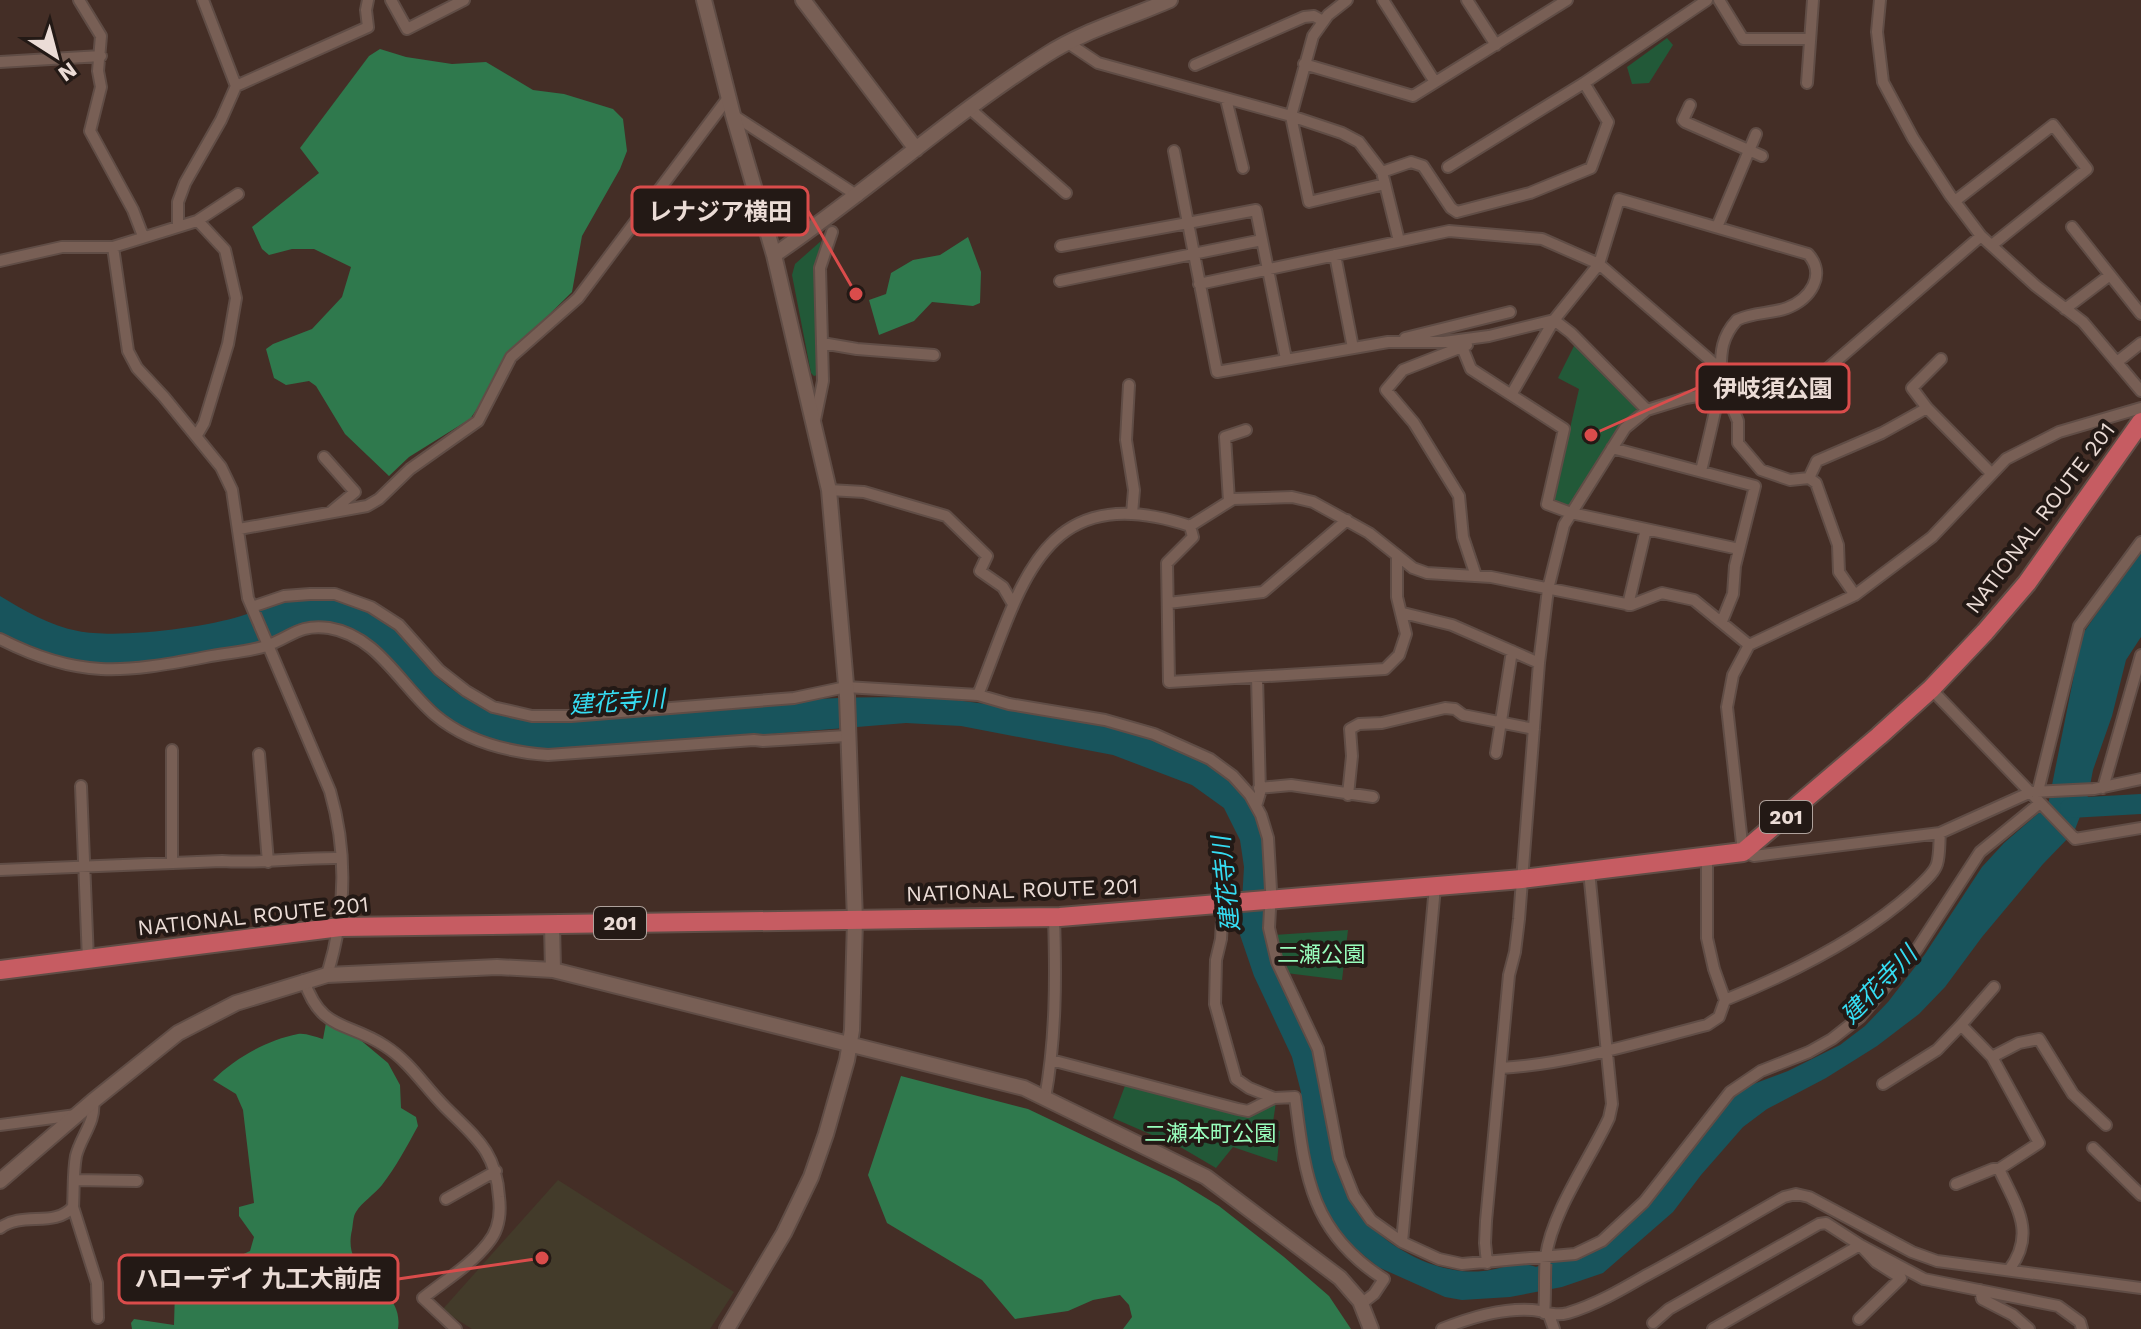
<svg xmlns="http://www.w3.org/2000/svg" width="2141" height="1329" font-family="'Work Sans','Noto Sans JP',sans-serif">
	<rect width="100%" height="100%" fill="#442e26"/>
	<path fill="#433b2a" d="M558 1180 734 1292 710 1329H472L442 1310Z"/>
	<path fill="#225938" d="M1667 38 1673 45 1649 83 1632 84 1627 67Z
		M821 241 817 262 820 374 814 376 811 373 792 275 795 264Z
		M1575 344 1639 408 1620 426 1568 509 1553 503 1579 389 1558 378Z
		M1348 930 1342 980 1286 973 1280 963 1274 935Z
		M1126 1083 1245 1115 1259 1112 1276 1102 1272 1129 1280 1131 1277 1162 1233 1147 1216 1168 1182 1148 1113 1118Z"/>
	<path fill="#2f794d" d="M380 49 406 57 452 64 486 62 533 90 564 94 613 109 623 119 627 151 620 169 582 236 572 292 506 357 498 379 470 419 409 457 389 476 345 434 316 386 309 381 286 385 274 378 266 349 273 344 312 329 342 297 351 267 314 249H292L269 255 262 249 252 227 319 173 300 148 369 56Z
		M968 237 981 272 980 303 973 306 932 302 914 321 879 335 869 300 886 294 891 273 913 260 940 255Z
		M326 1023 358 1038 388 1063 400 1085 401 1108 416 1117 418 1126C407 1146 396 1167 382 1185 375 1194 362 1202 356 1212 353 1216 353 1225 352 1230 340 1280 405 1283 398 1329H132L131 1323 134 1319 174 1325 175 1290 214 1262 222 1264 250 1251 254 1237 239 1216V1207L254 1203 243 1110 236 1094 213 1080C235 1058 267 1040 298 1034 306 1033 315 1037 323 1039Z
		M901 1076 1028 1109 1175 1179 1219 1206 1284 1257 1329 1296 1351 1329H1123L1132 1317 1129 1305 1120 1295 1093 1300 1068 1311 1015 1319 982 1280 887 1223 868 1175Z"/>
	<path fill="#18545c" d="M2141 549V637L2126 660 2112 716 2093 770 2088 796 2074 832 2043 864 1982 937 1945 987 1919 1014 1877 1046 1826 1078 1767 1109 1743 1127 1701 1175 1673 1212 1603 1273 1562 1287 1510 1297 1462 1300 1445 1297 1378 1267 1350 1244 1324 1209 1311 1174 1301 1108V1092L1292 1057 1254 976 1240 935 1244 867 1240 840 1224 808 1192 785 1113 755 961 726 906 723 551 752 502 745 451 721 372 646 356 636 295 628 257 643 124 665H91L55 655 0 634V596C23 610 51 626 78 631 117 639 202 628 241 616 272 607 303 593 336 600 365 606 390 621 409 642 417 651 423 662 431 671 466 707 510 720 558 721 685 711 815 691 942 699 987 702 1031 713 1076 721 1133 731 1215 749 1249 801 1267 831 1269 865 1267 899 1266 910 1263 923 1266 933 1276 969 1298 1003 1310 1039 1331 1103 1323 1185 1378 1233 1406 1257 1446 1275 1483 1271 1500 1269 1520 1260 1536 1267L1612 1237 1661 1190 1726 1102 1748 1086 1788 1071 1840 1045 1865 1026 1888 1002 1925 954 1982 867 2004 843 2048 805 2082 635Z"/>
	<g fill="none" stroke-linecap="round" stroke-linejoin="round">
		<path stroke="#18545c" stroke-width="20" d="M2070 808 2141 804"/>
		<g stroke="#604d46" stroke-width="14">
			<path id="minor" d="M79 0 101 36 98 71 101 87 90 131 133 210 143 236
				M203 0 236 86
				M391 0 407 29 464 0
				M1347 0 1328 15 1313 36 1291 116 1309 202 1385 184
				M1383 0 1435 82
				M1467 0 1496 45
				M1719 0 1743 39H1810
				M1880 0 1877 32 1883 82 1913 138 1950 195 1981 236 2036 286 2083 322 2141 391
				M1068 43 1098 63 1291 116 1342 133 1359 142 1382 172 1399 241
				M0 62 101 56
				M1304 64 1413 96 1567 0
				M1195 65 1304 17 1314 16 1323 21
				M1807 83 1813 0
				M1226 99 1243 168
				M1690 105 1683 120 1685 122 1762 156
				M969 108 1066 193
				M733 115 858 196
				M1174 151 1188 223 1256 210 1286 359
				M1448 167 1584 83 1707 0
				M1382 172 1411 162 1423 166 1451 208 1457 212 1530 193 1591 168 1608 122 1584 83
				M1955 201 2053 125 2087 169 1992 245
				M178 226V202L185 183 221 120 236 86 368 27 366 10 368 0
				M1717 227 1756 134
				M2072 227 2141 314
				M1061 246 1188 223 1217 372 1388 342H1444L1489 336 1554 320
				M113 247 128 351 137 368 164 397 221 467 232 490 248 598 330 791C348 853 346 914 327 975
				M1335 255 1353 348
				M0 261 62 247H113L197 221 238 194
				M1060 281 1262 240
				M1199 284 1449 231 1542 239 1599 264 1718 367
				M2065 309 2110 275
				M1554 320 1571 333 1647 410
				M1405 338 1510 312
				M822 343 857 349 934 355
				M1467 345 1403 370 1386 390 1414 423 1459 496 1463 537 1476 576
				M1462 347 1471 369 1564 429 1547 504 1571 513 1739 549
				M2117 362 2141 343
				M1129 385 1126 440 1134 490 1132 514
				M1720 392 1733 409 1738 421V443L1761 470 1790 480 1809 478 1816 483 1838 545 1839 572 1855 595
				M1511 395 1554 320 1599 264 1619 199 1808 254C1827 275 1810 299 1787 308 1771 314 1753 312 1737 320 1713 346 1725 369 1718 397 1713 422 1707 446 1701 471
				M1927 408 1912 388 1941 359
				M2141 408 2059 432 2006 459 1932 537 1855 595 1749 645 1733 675 1727 707 1743 852 1754 856 1940 833 2031 792 2094 789 2141 779
				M815 420 823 381 820 268 832 232
				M197 435 204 423 228 344 236 298 225 250 198 221
				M1612 448 1755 486 1735 566 1733 594 1722 621
				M324 457 355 492 332 511
				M1809 478 1817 461 1882 433 1927 408 1991 473
				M829 490 864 492 946 516 987 556 980 571 1003 587 1013 604
				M1229 501 1225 437 1246 430
				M1190 526 1233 499 1292 497 1313 502 1369 533 1413 568 1427 573 1491 577 1631 605 1662 593 1694 600 1749 645
				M1190 526 1193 537 1167 563 1169 682 1385 669 1399 655 1406 634 1397 597V555
				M239 529 367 506 379 499 410 469 478 421 511 357 578 298 728 98
				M1168 603 1263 592 1347 520
				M1628 605 1646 529
				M252 607 284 596 310 594H335L371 607 399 625 439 670 466 691 493 707 532 716H571L794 698 846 687 978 695 1009 704 1105 720 1154 734 1210 759 1233 776 1250 795 1261 815 1268 838 1271 890 1269 928 1277 962 1318 1049 1339 1158 1354 1196 1371 1220 1402 1242 1439 1259 1462 1264 1575 1254 1602 1241 1644 1202 1730 1092 1761 1071 1809 1052 1832 1039 1860 1017 1917 949 1980 852 2040 803
				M1403 613 1452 625 1539 663
				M0 639C78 679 123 673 206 657 226 653 248 652 266 646 292 637 298 624 329 628 378 636 400 685 435 715 467 742 507 752 548 755L754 740 763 741 846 736
				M1931 689 2075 839 2141 828
				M978 695C1022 585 1041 477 1190 526
				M172 750V863
				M1496 753 1512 651
				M259 754 268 862
				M81 786 88 960
				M1259 788 1291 785 1373 797
				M2103 788 2141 655
				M2038 791 2079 626 2141 542
				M1348 795 1352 756 1350 729 1359 724 1382 723 1445 708 1455 709 1463 715 1534 729
				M1256 806 1260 793 1257 677
				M0 870 222 861C262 864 301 857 341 858
				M1223 903 1221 939 1216 960 1215 1004 1236 1079 1249 1088 1274 1098
				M304 980C321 1032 347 1021 385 1046 410 1062 424 1086 445 1107 476 1138 496 1151 499 1197 501 1213 499 1230 488 1243 471 1265 444 1281 423 1298L456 1329
				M1725 1000C1790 974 1860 939 1913 892 1921 884 1934 874 1937 864 1940 854 1939 842 1940 833
				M1961 1025 1994 987
				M1992 1057 2019 1043 2039 1039 2073 1094 2106 1125
				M1051 1060 1238 1109 1248 1111 1274 1098 1295 1097C1305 1176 1311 1233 1384 1279L1374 1294 1361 1304
				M1501 1068C1570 1064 1640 1042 1707 1025L1719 1017 1725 1000 1714 969 1707 938V858
				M1883 1084 1937 1050 1961 1025 1992 1057 2039 1143 1999 1169C2016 1206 2037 1233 2009 1270
				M1045 1098C1056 1039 1056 977 1054 918
				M0 1125 76 1115
				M2093 1148 2141 1195
				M74 1180 137 1181
				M1956 1184 1993 1169H1999
				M446 1199 496 1171
				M73 1207 97 1283 98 1318
				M0 1228C23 1211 54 1228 73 1207 74 1190 73 1172 76 1156 81 1136 96 1122 93 1101
				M1402 1242 1435 887
				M1487 1263 1485 1243 1486 1221 1509 975 1515 952 1519 919 1539 663 1548 589 1564 525 1625 428 1647 410 1686 398 1811 376 1827 369 1981 236
				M1980 1290 1982 1299 2013 1315 2029 1329
				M1544 1313C1546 1294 1544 1274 1546 1256 1552 1212 1590 1159 1609 1118L1612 1104 1589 871
				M1549 1315 1554 1329
				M1653 1323 1669 1309 1819 1224 1826 1223 1860 1245 1924 1279 2058 1306 2080 1322 2082 1329
				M1442 1329C1469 1318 1503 1308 1532 1310 1546 1311 1553 1317 1568 1313 1595 1305 1621 1290 1645 1276 1692 1251 1738 1223 1784 1197L1796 1194 1809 1197 1912 1252 1937 1261 2141 1288
				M1713 1329 1860 1245 1876 1262 1901 1278 1859 1319"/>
		</g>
		<g stroke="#604d46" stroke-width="18">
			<path id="tertiary" d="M704 0 733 115 774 255 829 490 847 696 855 920 852 1030 847 1060 826 1134 811 1177 784 1233 727 1329
				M803 0 916 149
				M774 255C867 192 951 115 1046 55 1083 31 1129 18 1170 0
				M552 924 553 970
				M0 1181 93 1101 178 1033 236 1003 327 975 497 967 553 970 1024 1088 1206 1177 1340 1278 1360 1301 1371 1329"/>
		</g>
		<g stroke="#604d46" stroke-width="22">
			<path id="trunk" d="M0 970 340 927 1060 917 1522 879 1743 852 1879 736 1931 689 1985 632 2027 583 2141 422"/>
		</g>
		<use href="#minor" stroke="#785f55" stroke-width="10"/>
		<use href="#tertiary" stroke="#785f55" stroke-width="14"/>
		<use href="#trunk" stroke="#c65c62" stroke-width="18"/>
	</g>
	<g text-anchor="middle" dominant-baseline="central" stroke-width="8" stroke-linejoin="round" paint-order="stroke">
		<g fill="#231915" stroke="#afa29c" stroke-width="2">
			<rect x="1760" y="801" width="52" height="32" rx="6"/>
			<rect x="594" y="907" width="52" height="32" rx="6"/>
		</g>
		<g font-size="20" font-weight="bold" fill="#ebdcd6">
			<text x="1786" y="817">201</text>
			<text x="620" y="923">201</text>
		</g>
		<g font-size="22" fill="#ebdcd6" stroke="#231915">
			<text transform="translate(2040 518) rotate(-53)">NATIONAL ROUTE 201</text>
			<text transform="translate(1022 890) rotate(-2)">NATIONAL ROUTE 201</text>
			<text transform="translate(253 916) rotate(-6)">NATIONAL ROUTE 201</text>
		</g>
		<g font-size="22" fill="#98fdbc" stroke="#231915">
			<text x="1321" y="954">二瀬公園</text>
			<text x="1210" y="1133">二瀬本町公園</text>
		</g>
		<g font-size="24" font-style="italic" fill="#35dcf2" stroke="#231915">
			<text transform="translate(617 702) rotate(-4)">建花寺川</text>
			<text transform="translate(1226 884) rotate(-96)">建花寺川</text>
			<text transform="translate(1879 985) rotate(-46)">建花寺川</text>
		</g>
	</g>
	<path fill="none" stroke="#da4c4b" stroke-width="3" d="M856 294L808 211M1591 435L1697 388M542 1258L398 1279"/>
	<g fill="#da4c4b" stroke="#231915" stroke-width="3">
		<circle cx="856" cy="294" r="8"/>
		<circle cx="1591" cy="435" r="8"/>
		<circle cx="542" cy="1258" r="8"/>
	</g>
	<g fill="#231915" stroke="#da4c4b" stroke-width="3">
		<rect x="632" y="187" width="176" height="48" rx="8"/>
		<rect x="1697" y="364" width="152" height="48" rx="8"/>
		<rect x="119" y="1255" width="279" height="48" rx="8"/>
	</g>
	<g font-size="24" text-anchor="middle" font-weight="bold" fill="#ebdcd6">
		<text x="720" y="220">レナジア横田</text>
		<text x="1773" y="397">伊岐須公園</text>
		<text x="258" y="1287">ハローデイ 九工大前店</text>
	</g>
	<g transform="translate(56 56) rotate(144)" stroke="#231915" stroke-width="6" paint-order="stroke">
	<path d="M0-6L14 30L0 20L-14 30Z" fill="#ebdcd6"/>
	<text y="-12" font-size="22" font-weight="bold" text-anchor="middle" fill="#ebdcd6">N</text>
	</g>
</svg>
